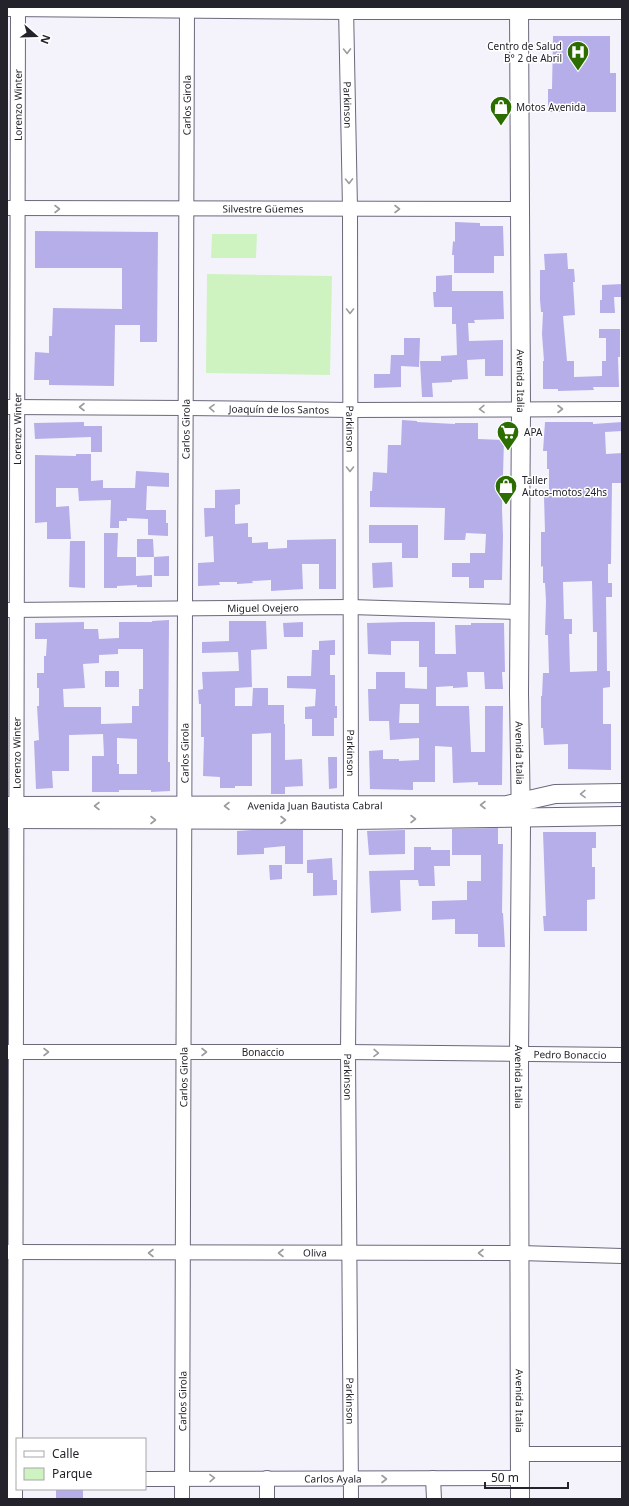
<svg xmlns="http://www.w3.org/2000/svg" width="629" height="1506" font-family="'Noto Sans',sans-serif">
	<rect width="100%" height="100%" fill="#f4f3fc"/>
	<path fill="#cef3c0" d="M212 234H257L256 258H211Z
		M207 274 332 276 330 375 206 373Z"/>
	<path fill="#b6aee9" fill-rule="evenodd" d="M553 36H610V73H616V112H548V89H552Z
		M455 222 480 223V226H503L504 256H494V273H454V255H452L453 241 455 242Z
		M35 231 158 232 157 342H140V325H115L114 386 49 385V380H34L35 352 49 353V336H52L53 308 122 309V268H35Z
		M567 253 568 269H574L575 282H573L575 315 563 316 567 361H574V377L602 376V361H606V338H599V329H620V357H618L619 387H593L594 390 558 391V389H543V361H544L542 334 543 312H541L540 300V270H545L544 254Z
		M452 275V291H503L504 319 474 320 475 323H468L469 341 503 340V376H485V359L467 360 468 379 452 380V382L432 383 433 397H422L420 361H441V356L457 355 456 324H452V307H434L433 292H436V276Z
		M622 284V297H614L615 313H600V300H602V285Z
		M404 338H420L419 367 401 366V387L374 388V374H390L391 355H404Z
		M402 420 417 421V422L455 424V423H478V439L504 440 502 509 503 536 502 580H484V588H469V577H452V563H470V553H485L486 534 466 533 465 540H444L445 508 370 507V491H372L373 472 387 473 388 445H401Z
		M84 422V426H102V452H91V437L35 439 34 423Z
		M545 422H593V424L622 422V431L605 432 606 454 622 453V483H612L611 564H608V583H612V597H606L607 671H610V687L603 688V724H611V770L568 769V744L544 745 543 728H541V696H542L543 673H549L548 635H545L546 601 545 583H543V566L541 567V532H545L544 496H549V469H547V451H543ZM592 581 593 632H597V671L570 672 569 634H572V619H564L563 582Z
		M76 454H91V481L103 480V488H135L136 471 169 473V487L147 486 146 510H166V523H168V536L148 535V519L127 518V521H119V528H110L111 500 79 501 78 488H56V507L69 506 71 539H47V522L35 523V455L76 456Z
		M240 489V504L235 505V524L248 523V537H252V543L268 542V549L287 548V540L336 539V589H319V564H302L303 589 271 591V580L252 581 253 583 237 584V582H219L220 585 198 586V563L214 562 213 536 205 537 204 508H215V490Z
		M369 525H418V558H402V543H369Z
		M104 533H118L117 557H136V576L152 575V587H137V585L117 586V588H104Z
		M137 539H153L154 557H137Z
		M70 541H85V588L69 587Z
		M169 556V576H154V557Z
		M392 562 393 587 373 588 372 563Z
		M169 620 168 762H170V791L151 792V790H119V792H92V756H104L103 734 69 735V771H52L53 788 36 789 34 741 39 740 37 706H39V688H37V673H44V656H46L47 639H35V623L84 622V629H98L99 639 119 638V622H152V621ZM118 649H143V689H139V706H132V723L101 724V707H64L63 689 85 688 83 664 99 663V655L118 654ZM117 738 137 739V774H119V764H117Z
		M229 621H266L267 649 251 650 252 687 235 688V706H252L253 688H268V705H284V724H285V760L302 759 303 786 285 787V794H271V733L252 734V786H235V788H220V777L203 776 204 737H201V704H199L198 690 203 689 202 672 239 671 238 652 202 653V642L229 641Z
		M303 622V637H284L283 623Z
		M404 622H435V654H456L455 625H471V623H504L505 672H502L503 689H485L484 672H467L468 687 453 688V686L436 687V706H469L471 752H485V706H503L502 785H478V782L453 783 452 747 435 746V782H413V790L370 789 369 751 383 750V759H399V761L419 760V738L390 740 389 721H369L368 689H376V672H405V688L427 689V667H419V641H391V655L368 654 367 623ZM400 704H419V723H399Z
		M335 640V655H330V675H335V706H337V718H334V736H312V719H305V707L315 706 316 689 287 688V676H311L312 650H319V641Z
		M105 671H119V687H105Z
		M328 757H337V788L329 789Z
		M498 828V844H503L502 913H503L505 947H478V934H455V919L432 920V901L467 900V881H481V855H452V829Z
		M252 830H303V864H285V846L264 848V854L237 855V831Z
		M405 830V854L369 855 367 831Z
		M543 832H596V848H592V867H595V899L587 900V931H544L543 916H546Z
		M414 847H431V850H450V866H434L435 886H419L418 880H400L401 911 371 913 369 871 414 870Z
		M332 858 333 880H337V895L313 896V873H307V860Z
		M269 865H282V879L270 880Z
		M56 1490H83V1499H56Z"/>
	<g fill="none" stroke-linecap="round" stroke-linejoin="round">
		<g stroke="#6a687b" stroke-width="16">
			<g id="minor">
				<path id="s1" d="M346 7 350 209 351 806 350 820 348 1052 351 1499"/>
				<path d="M7 9 346 12H622"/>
				<path id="s2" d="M7 208 519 209"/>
				<path id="s3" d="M7 407 185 408 350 410 622 409"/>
				<path id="s4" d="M7 610 350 607 520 612"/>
				<path id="s5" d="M7 1052H348L622 1055"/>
				<path id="s6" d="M7 1252 520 1253 622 1256"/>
				<path d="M521 1454H622"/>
				<path d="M433 1478 434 1499"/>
				<path id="s7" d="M145 1479 520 1478"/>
				<path id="s8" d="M15 1499 18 7"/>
				<path id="s9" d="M182 1499 187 7"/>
				<path d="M267 1499V1478"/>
			</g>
		</g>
		<g stroke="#6a687b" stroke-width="20">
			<g id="major">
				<path id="s10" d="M519 7 521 409 519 693 521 825 519 1055 520 1499"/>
				<path id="s11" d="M7 806 507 805 555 794 622 793"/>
				<path d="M7 819 350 820 622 816"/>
			</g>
		</g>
		<use href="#minor" stroke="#fff" stroke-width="14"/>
		<use href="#major" stroke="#fff" stroke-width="18"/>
	</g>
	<defs><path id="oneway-chevron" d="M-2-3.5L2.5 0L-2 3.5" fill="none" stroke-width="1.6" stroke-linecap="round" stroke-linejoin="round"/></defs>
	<g stroke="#9c9ca0">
		<use href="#oneway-chevron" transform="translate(347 51) rotate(89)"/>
		<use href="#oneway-chevron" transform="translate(349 181) rotate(89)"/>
		<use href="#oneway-chevron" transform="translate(57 209)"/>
		<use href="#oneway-chevron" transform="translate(397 209)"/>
		<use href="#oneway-chevron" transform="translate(350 311) rotate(90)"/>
		<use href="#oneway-chevron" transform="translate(82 407) rotate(-180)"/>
		<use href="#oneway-chevron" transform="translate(212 408) rotate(-179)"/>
		<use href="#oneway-chevron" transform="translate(482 409) rotate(179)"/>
		<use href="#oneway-chevron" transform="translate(560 409)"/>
		<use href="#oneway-chevron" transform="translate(350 469) rotate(90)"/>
		<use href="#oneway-chevron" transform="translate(583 794) rotate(179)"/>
		<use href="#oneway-chevron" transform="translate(483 805) rotate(180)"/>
		<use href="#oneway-chevron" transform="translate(97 806) rotate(-180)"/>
		<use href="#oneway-chevron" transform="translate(227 806) rotate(-180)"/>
		<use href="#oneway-chevron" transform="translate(413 819)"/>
		<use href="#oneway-chevron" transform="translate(153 820)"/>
		<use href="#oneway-chevron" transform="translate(283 820)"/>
		<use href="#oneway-chevron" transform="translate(46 1052)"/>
		<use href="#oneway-chevron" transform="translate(204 1052)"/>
		<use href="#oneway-chevron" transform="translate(376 1053) rotate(1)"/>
		<use href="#oneway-chevron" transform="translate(151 1253) rotate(-180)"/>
		<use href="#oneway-chevron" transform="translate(281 1253) rotate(-180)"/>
		<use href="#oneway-chevron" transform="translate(481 1253) rotate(-180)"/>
		<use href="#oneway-chevron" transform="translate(212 1478) rotate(-1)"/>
		<use href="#oneway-chevron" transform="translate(384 1479)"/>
	</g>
	<defs>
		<g id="hospital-pin" transform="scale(1.15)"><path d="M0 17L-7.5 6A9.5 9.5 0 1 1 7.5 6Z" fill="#2c6d01" stroke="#fff"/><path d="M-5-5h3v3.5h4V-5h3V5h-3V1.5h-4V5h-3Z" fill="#fff"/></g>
		<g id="shop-pin" transform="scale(1.15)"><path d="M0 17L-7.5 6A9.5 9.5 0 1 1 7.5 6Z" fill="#2c6d01" stroke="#fff"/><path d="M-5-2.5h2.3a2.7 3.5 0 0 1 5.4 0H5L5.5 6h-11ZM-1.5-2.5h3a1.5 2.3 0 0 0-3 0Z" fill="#fff"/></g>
		<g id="supermarket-pin" transform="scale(1.15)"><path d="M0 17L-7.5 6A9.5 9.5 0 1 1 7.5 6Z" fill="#2c6d01" stroke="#fff"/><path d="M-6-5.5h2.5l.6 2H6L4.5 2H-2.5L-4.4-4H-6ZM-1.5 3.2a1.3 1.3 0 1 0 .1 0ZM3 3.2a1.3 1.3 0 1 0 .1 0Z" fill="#fff"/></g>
	</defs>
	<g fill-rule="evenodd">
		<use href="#hospital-pin" x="578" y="52"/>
		<use href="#shop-pin" x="501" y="107"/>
		<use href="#supermarket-pin" x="508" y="432"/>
		<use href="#shop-pin" x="506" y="486"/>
	</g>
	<g text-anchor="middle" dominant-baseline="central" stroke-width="3" stroke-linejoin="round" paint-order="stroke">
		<g font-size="10" fill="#24232b" stroke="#fff" text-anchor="start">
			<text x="562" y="46" text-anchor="end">Centro de Salud<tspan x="562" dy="12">B° 2 de Abril</tspan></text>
			<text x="516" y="107">Motos Avenida</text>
			<text x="524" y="432">APA</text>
			<text x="522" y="480">Taller<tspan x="522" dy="12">Autos-motos 24hs</tspan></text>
		</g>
		<g font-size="10" fill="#24232b" stroke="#fff">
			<text stroke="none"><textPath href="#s8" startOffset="1394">Lorenzo Winter</textPath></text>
			<text stroke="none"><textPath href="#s9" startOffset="1394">Carlos Girola</textPath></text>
			<text stroke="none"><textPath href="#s1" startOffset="98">Parkinson</textPath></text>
			<text stroke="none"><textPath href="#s2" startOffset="256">Silvestre Güemes</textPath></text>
			<text stroke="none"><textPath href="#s10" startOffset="374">Avenida Italia</textPath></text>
			<text stroke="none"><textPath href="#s3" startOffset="272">Joaquín de los Santos</textPath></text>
			<text stroke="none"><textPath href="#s8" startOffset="1070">Lorenzo Winter</textPath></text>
			<text stroke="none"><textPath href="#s9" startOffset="1070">Carlos Girola</textPath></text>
			<text stroke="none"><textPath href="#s1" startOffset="422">Parkinson</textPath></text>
			<text stroke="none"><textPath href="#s4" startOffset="256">Miguel Ovejero</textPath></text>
			<text stroke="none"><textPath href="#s8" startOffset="746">Lorenzo Winter</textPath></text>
			<text stroke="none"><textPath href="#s9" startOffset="746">Carlos Girola</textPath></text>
			<text stroke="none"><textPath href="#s1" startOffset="746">Parkinson</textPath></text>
			<text stroke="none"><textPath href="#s10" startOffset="746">Avenida Italia</textPath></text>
			<text stroke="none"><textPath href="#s11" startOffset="308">Avenida Juan Bautista Cabral</textPath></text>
			<text stroke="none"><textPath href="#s5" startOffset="256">Bonaccio</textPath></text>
			<text stroke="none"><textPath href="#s5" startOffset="563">Pedro Bonaccio</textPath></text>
			<text stroke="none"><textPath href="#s9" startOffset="422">Carlos Girola</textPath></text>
			<text stroke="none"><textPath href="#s1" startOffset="1070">Parkinson</textPath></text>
			<text stroke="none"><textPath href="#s10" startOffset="1070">Avenida Italia</textPath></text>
			<text stroke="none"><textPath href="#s6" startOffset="308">Oliva</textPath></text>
			<text stroke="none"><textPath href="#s9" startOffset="98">Carlos Girola</textPath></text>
			<text stroke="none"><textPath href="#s1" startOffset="1394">Parkinson</textPath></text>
			<text stroke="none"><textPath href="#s10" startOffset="1394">Avenida Italia</textPath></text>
			<text stroke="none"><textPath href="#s7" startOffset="188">Carlos Ayala</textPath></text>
		</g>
	</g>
	<rect width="629" height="1506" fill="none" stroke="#24232b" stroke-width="16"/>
	<rect x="16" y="1438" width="130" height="52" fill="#ffffff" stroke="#a7a7aa"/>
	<rect x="24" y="1451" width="20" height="6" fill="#ffffff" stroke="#a7a7aa"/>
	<text x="52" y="1458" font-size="12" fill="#24232b">Calle</text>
	<rect x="24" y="1468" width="20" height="12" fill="#cef3c0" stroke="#a7a7aa"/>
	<text x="52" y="1478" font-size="12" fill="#24232b">Parque</text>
	<g transform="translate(36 36) rotate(110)" stroke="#ffffff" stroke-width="3" paint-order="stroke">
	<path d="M0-3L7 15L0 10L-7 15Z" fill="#24232b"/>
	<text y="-6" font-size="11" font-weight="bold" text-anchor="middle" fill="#24232b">N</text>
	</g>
	<path d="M485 1482v6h83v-6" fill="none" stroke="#24232b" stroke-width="2"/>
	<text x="491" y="1482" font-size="12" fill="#24232b" stroke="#ffffff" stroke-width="3" paint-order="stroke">50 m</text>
</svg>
